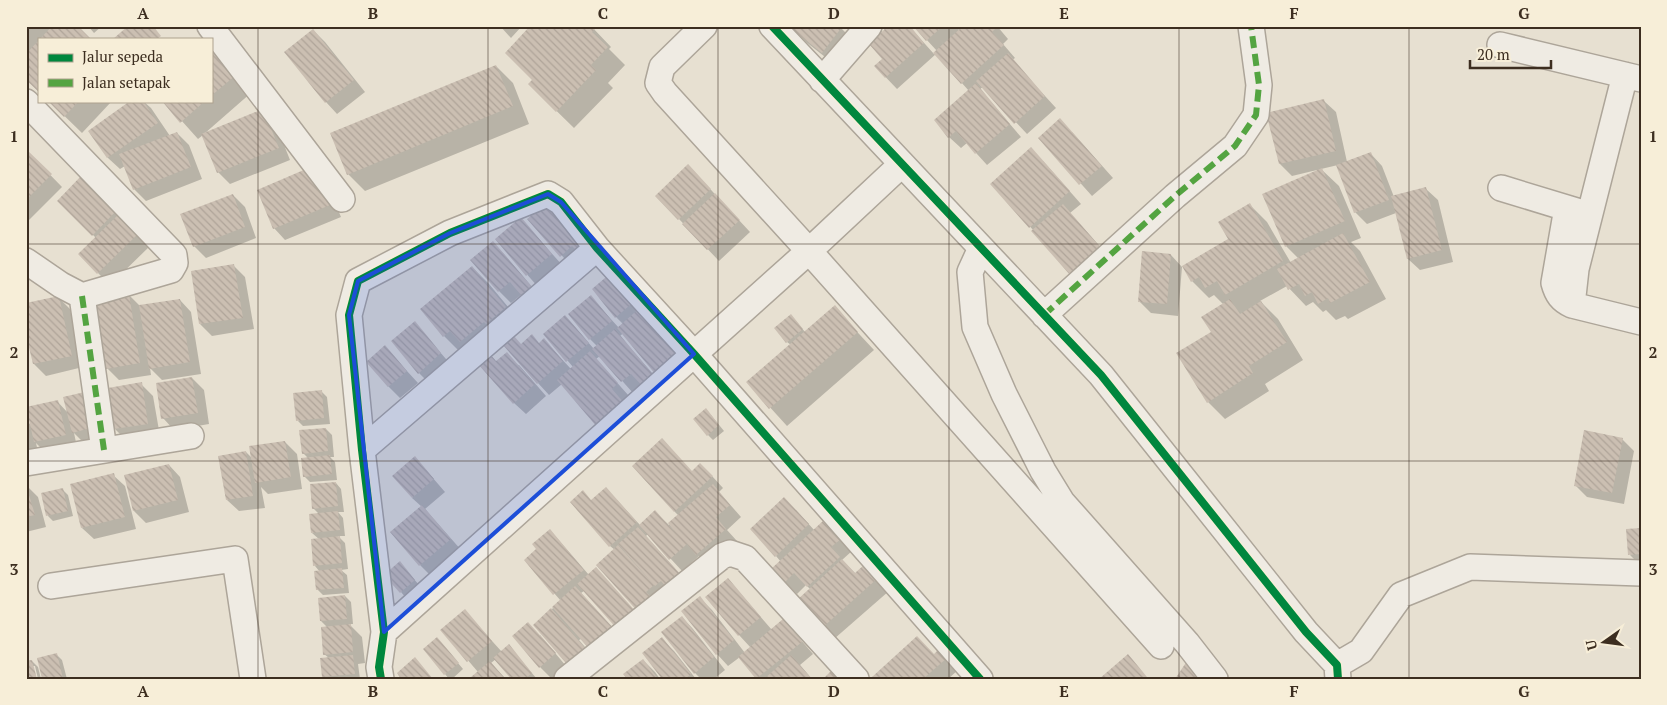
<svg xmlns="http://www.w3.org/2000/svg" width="1667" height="705" font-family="'PT Serif',serif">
	<defs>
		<pattern id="building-back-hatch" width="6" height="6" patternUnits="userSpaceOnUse" patternTransform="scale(1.25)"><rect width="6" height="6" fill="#cbbfb2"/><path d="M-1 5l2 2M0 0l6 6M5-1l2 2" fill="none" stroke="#afa499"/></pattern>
	</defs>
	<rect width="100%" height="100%" fill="#e7e0d1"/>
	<path fill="#0003" d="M26 26H76L89 39H39V92L26 79Z
		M88 26H102L94 33Z
		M500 26H522L511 38Z
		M591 26 611 47 609 49 625 65 608 83 613 88 574 128 529 84Z
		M909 26 934 54 937 51 914 26H956L960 31 997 26 1008 39 1003 44 1015 58 1012 60 1056 108 1027 134 983 87 980 89 1021 137 987 165 967 143 961 148 949 137 969 91 936 54 897 89 875 66 883 59Z
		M841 28 853 40 834 64 806 42 795 30Z
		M313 30 325 42 365 92 337 114 326 102Z
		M211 46 252 92 204 134 275 122 290 160 230 184 218 172 203 135 198 139 164 101H211Z
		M496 66 513 83 529 124 365 191 348 174Z
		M49 101H112L82 133Z
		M132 101H143L151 108 170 136 177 133 189 145 202 179 146 201 134 189 125 166 120 169 108 158 90 131Z
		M1324 101 1336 112 1347 162 1371 154 1382 166 1394 197 1426 189 1438 200 1453 262 1420 270 1408 259 1396 213 1367 224 1355 212 1338 165 1321 169 1339 186 1361 238 1351 242 1360 251 1386 299 1348 319 1345 316 1336 320 1326 310 1323 312 1313 302 1306 306 1287 286 1260 301 1278 319 1303 360 1265 384 1269 391 1225 419 1208 402 1212 332 1223 304 1214 295 1209 298 1192 281 1230 239 1250 205 1267 222 1291 263 1299 259 1286 246 1317 171V170L1292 176 1280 164 1268 114Z
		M1072 132 1113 178 1092 196 1040 138Z
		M26 150 62 187 26 223Z
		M1043 161 1081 204 1070 213 1113 261 1034 231 992 185Z
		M82 177 150 246 110 285 79 254 96 238 59 201Z
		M700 178 750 232 719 261 679 219Z
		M325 179 341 217 285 240 274 228Z
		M233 195 245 207 256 238 206 258 194 246Z
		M550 201 588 261 573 268 529 219Z
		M521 219 563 266 538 287 497 240Z
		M493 243 504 254 544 301 522 294 511 303 499 291 472 260Z
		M1171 255 1182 267 1178 316 1151 313 1139 301Z
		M233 265 245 277 254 329 212 336 200 324Z
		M472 267 489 284 523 325 461 353 444 336 422 309Z
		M612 273 647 312 620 336 666 389 633 393 600 356 596 359 629 396 622 401 562 384 549 395 538 383 521 345 540 344 544 340 571 369 573 367 545 334 565 316 594 349 597 346 590 339 591 297 619 328 623 324 616 317Z
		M129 295 140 306 180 300 191 312 201 374 162 380 150 368 151 375 119 380 107 368Z
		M58 297 70 309 83 367 46 376 34 364 26 330Z
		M834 307 874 350 787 426 747 382 791 345 787 342 796 321 805 332Z
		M415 323 452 366 430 384 419 373Z
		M385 347 418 383 400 398 388 386Z
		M496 362 519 365 546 396 526 414 514 403Z
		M192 378 204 390 209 424 174 430 163 418Z
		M141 384 153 396 160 436 127 441 115 429 109 389Z
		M321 391 327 397 330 424 303 426 298 421Z
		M57 401 68 413 109 438 85 444 74 433 77 447 47 454 36 443 40 460 26 463V420L31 425Z
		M711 415 724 431 713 440 708 435Z
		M326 429 332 435 334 457H330L335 462 337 480 310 482 304 476 309 459 303 453Z
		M1622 439 1634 451 1624 504 1587 497 1575 485Z
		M285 442 297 454 302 489 268 494 261 487 265 508 239 511 227 500 246 452 253 459Z
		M169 465 180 477 189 512 146 523 134 511 126 476Z
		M426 470 445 492 425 509 462 551 432 577 420 565 422 507 412 498Z
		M692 472 712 476 723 488 719 492 741 517 727 530 737 541 709 566 699 556 682 571 648 534 646 536 693 589 651 624 615 550 610 546 591 501 617 500 640 525 655 512 669 525 679 516 674 511Z
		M113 475 125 486 136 529 94 539 82 528Z
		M336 483 341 489 344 512H338L343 518 345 536H338L345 543 348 569 341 570 347 575 349 593 323 595 317 589 320 572 315 566 312 541 320 540 312 533 319 514 313 508Z
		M26 485 38 497 46 527 26 532Z
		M62 489 68 495 73 516 53 521 48 516 42 494Z
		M796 510 815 531 824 522 852 551 842 560 856 574 865 566 889 591 834 639 823 627 810 589 806 585 797 594 785 582 781 562 776 556Z
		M1641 529V566L1630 555Z
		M550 530 589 575 584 591 581 593 626 643 581 639 579 640 601 666 534 625 561 601 525 560 538 549Z
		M405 569 420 586 406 598 401 592Z
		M728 579 772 630 783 621 795 633 813 654 800 665 812 679H758L740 657 728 666 717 654 700 598 712 610 745 653 751 648 739 635Z
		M345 596 351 602 353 624H349L362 637 365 663 358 664 360 679H325L323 676 329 658 324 654 328 628 321 621Z
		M465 611 502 652H514L537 679H513L496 659 491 663 506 679H474L478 672 442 630Z
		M682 617 693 629 725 670 714 679H701L695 673Z
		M540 635 566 666 552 679 540 667Z
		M662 639 674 651 696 679H663Z
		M442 644 463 669 452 679H449L445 674Z
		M939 651 958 670 948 679H876L934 655Z
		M56 654 62 660 67 679H43Z
		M643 660 655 672 660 679H628Z
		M32 661 38 667 41 679H38L35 666H33Z"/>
	<path fill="url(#building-back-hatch)" d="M52 26H78L91 39H40Z
		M128 26H153L161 36 157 39H113Z
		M530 26H592L595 29 592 32 608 47 591 65 596 70 556 112 528 84 532 80 505 53Z
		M796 26H840L842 27 822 53 793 30Z
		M888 26H910L924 43 885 78 874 66 882 59 869 44Z
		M913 26H943L926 41Z
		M963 26H998L992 32 1004 45 961 84 933 53Z
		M313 29 354 80 325 103 284 52Z
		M39 40V92L26 80V54Z
		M211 46 236 75 211 96Z
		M1008 53 1045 96 1014 124 976 81Z
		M496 65 513 106 347 175 330 133Z
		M976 83 1010 124 975 154 956 131 948 138 934 120Z
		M1324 99 1336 151 1279 164 1266 113Z
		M48 101H79L64 117Z
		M130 101H143L158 123 107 158 88 131Z
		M162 101H205L180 123Z
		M263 109 279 148 217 173 201 134Z
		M1060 118 1102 166 1079 185 1038 138Z
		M177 132 191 167 133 190 119 154Z
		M1031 147 1070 191 1029 228 990 184Z
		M26 149 52 174 26 200Z
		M1371 152 1389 200 1354 213 1336 165Z
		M688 164 711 189 678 220 655 196Z
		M313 166 330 205 273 229 257 190Z
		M1322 168 1345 221 1285 247 1262 194Z
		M82 175 117 210 92 236 57 201Z
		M1426 187 1442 250 1407 259 1391 196Z
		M715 193 740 220 707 250 682 224Z
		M233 194 245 227 193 247 180 214Z
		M550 199 586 241 576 250 572 246 560 257 527 219Z
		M1250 203 1283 261 1225 295 1217 281 1205 288 1199 277 1191 282 1182 266 1228 239 1218 222Z
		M1063 204 1102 249 1071 276 1031 231Z
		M120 213 139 233 97 274 78 254Z
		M521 217 552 254 526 276 495 239Z
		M1343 233 1370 282 1330 303 1328 298 1318 304 1312 292 1305 296 1299 284 1288 290 1277 269Z
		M493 241 533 288 523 298 510 282 498 292 470 260Z
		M1142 251 1171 254 1167 304 1138 302Z
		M234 264 243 318 199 324 191 271Z
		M472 266 506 307 486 324 484 322 460 342 450 331 443 337 420 309Z
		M612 272 636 300 615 318 592 289Z
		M129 294 140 363 106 369 95 300Z
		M591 295 612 321 589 340 568 314Z
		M59 296 72 356 33 364 26 335V303Z
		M180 299 190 362 149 369 139 305Z
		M1230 299 1240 314 1261 301 1287 342 1249 366 1253 373 1207 403 1176 353 1211 332 1201 317Z
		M835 305 858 332 769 409 746 382Z
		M642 306 681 353 656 375 617 328Z
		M791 314 803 329 786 343 774 328Z
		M565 315 589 343 566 362 543 334Z
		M415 321 441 353 418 374 391 341Z
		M615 329 655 377 643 387 631 374 621 382 592 349Z
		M532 334 539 343 544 338 563 361 537 384 503 345 514 336 521 344Z
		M385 345 407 371 388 387 366 362Z
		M590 351 618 383 612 389 625 404 597 427 557 380Z
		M507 352 535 384 513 404 478 364 490 354 496 361Z
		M192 377 198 413 161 419 156 383Z
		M142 382 148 424 114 429 108 388Z
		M322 390 324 418 296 421 293 393Z
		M89 391 98 426 72 433 63 397Z
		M58 400 66 435 34 442 26 407Z
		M706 408 719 425 707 436 693 419Z
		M326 428 328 451 302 454 299 430Z
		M1584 430 1623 438 1612 493 1574 486Z
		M662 438 692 471 700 463 713 476 674 512 632 466Z
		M285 441 291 477 255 483 249 446Z
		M246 451 253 496 226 500 218 456Z
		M330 455 332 474 303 477 301 458Z
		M415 456 434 479 412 498 392 476Z
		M169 464 178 500 133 511 124 475Z
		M114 473 125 517 81 528 70 484Z
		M336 482 338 506 312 509 310 484Z
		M713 484 730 505 716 517 726 529 696 555 687 544 669 560 639 525 655 510 676 534 668 523Z
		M26 485 35 515 26 517Z
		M606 487 637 522 609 547 570 502 583 490 591 500Z
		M63 488 68 511 46 516 41 493Z
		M784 497 809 524 775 557 750 529Z
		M422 505 451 539 419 566 390 532Z
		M338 511 340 530 311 533 309 514Z
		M824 520 841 539 831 547 840 557 807 587 794 573 784 583 771 569Z
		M638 527 682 576 668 589 661 581 655 586 618 544Z
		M1641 528V554L1628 555 1626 529Z
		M550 529 584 570 553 595 524 560 536 549 532 544Z
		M340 536 342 563 313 566 311 539Z
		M618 545 654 585 646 592 654 600 639 613 596 565Z
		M842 559 855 573 865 564 878 578 822 628 797 600Z
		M400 561 415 580 400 593 384 575Z
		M596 567 637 613 618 630 577 584Z
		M342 568 344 588 316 590 314 571Z
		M728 578 761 617 738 636 705 597Z
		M575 586 616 631 592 652 552 607Z
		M345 595 347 619 320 621 318 598Z
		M700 596 734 640 716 655 681 611Z
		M551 608 590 654 572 670 533 625Z
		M465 609 492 641 467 662 440 630Z
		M682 616 714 657 694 674 661 632Z
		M783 619 802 642 756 679 738 657Z
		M528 622 556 653 539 668 512 636Z
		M351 624 353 652 323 655 321 627Z
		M917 636 934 654 939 649 947 658 923 679H874L872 677Z
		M437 637 459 663 444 675 423 649Z
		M662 637 691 674 685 679H662L642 653Z
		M509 644 532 673 525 679H511L493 658Z
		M57 653 63 679H42L37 658Z
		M1128 654 1147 677 1145 679H1099Z
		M353 655 355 674 322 677 320 658Z
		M791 655 812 679H764Z
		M415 657 433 679H401L397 673Z
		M1189 658 1201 679H1175Z
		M643 659 658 679H627L623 674Z
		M32 660 37 679H26V661Z
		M490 661 505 679H473L471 677Z
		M831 671 838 679H823Z"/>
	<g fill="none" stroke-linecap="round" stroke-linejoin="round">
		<g stroke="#ada599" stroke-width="28">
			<path id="minor" d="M210 26 342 199
				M704 26 662 67 658 83 665 93 809 251 1161 646
				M772 26 1101 375 1306 632 1337 665 1338 679
				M1500 45 1641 79
				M1625 75 1576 269 1572 305 1641 322
				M822 80 869 26
				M26 102 174 255 175 263 171 270 82 296 61 285 26 261
				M1501 188 1583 213
				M1567 208 1554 283C1557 294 1561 300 1572 305
				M981 248 970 272 975 327 1004 394 1043 471 1062 502 1187 643 1215 679
				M82 296 104 450
				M1044 315 1175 196 1235 146 1256 115 1259 85 1251 26
				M362 450 597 248
				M26 463 191 436
				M51 586 235 559 253 679
				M384 632 809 251 902 164
				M1337 665 1361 651 1401 595 1470 567 1641 573
				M381 679 379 667 384 632 362 450 349 315 358 281 450 233 548 194 561 202 597 248 694 354 980 679
				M567 679 722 556 730 553 745 558 856 679"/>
		</g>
		<use href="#minor" stroke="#efebe3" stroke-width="25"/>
		<path stroke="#54a441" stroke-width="6" stroke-dasharray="12 6" stroke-linecap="butt" d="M82 296 104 450
			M1044 315 1175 196 1235 146 1256 115 1259 85 1251 26"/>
		<g stroke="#f7eed8" stroke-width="11">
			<path id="cycleway" d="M772 26 1101 375 1306 632 1337 665 1338 679
				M381 679 379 667 384 632 362 450 349 315 358 281 450 233 548 194 561 202 597 248 694 354 980 679"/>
		</g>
		<use href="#cycleway" stroke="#00873e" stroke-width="8"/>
	</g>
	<path fill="#1d4ed8" fill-opacity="0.2" stroke="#1d4ed8" stroke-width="4" stroke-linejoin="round" d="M548 194 561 202 694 354 384 632 349 315 358 281 450 233Z"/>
	<path fill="none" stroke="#3d2e20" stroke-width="1" stroke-opacity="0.55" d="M258 26V679M488 26V679M718 26V679M949 26V679M1179 26V679M1409 26V679M26 244H1641M26 461H1641"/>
	<rect width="1667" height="705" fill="none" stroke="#f7eed8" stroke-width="55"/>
	<rect x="38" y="38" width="175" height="65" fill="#f7eed8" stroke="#ada18e"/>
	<rect x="48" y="54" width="25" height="8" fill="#00873e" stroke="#ada18e"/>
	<text x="82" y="62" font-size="15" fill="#3d2e20">Jalur sepeda</text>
	<rect x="48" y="79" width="25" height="8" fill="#54a441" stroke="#ada18e"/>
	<text x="82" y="88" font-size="15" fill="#3d2e20">Jalan setapak</text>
	<g transform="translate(1604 642) rotate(256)" stroke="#f7eed8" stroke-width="4" paint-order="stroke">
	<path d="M0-4L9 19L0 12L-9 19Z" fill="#3d2e20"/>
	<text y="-8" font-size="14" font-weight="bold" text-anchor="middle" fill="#3d2e20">U</text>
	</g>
	<path d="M1470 60v8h81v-8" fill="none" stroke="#3d2e20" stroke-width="2.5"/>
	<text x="1477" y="60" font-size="15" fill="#3d2e20" stroke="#f7eed8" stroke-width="4" paint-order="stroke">20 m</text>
	<rect x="28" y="28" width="1612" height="650" fill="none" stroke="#3d2e20" stroke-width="2"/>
	<g font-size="16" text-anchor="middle" font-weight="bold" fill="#3d2e20">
		<text x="143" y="19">A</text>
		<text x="373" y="19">B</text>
		<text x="603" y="19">C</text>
		<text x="834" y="19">D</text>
		<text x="1064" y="19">E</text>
		<text x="1294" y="19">F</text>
		<text x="1524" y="19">G</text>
		<text x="14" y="142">1</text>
		<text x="1653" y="142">1</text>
		<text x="14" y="358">2</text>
		<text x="1653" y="358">2</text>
		<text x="14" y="575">3</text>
		<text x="1653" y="575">3</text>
		<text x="143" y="697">A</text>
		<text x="373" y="697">B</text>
		<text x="603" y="697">C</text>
		<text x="834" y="697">D</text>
		<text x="1064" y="697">E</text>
		<text x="1294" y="697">F</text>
		<text x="1524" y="697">G</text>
	</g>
</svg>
